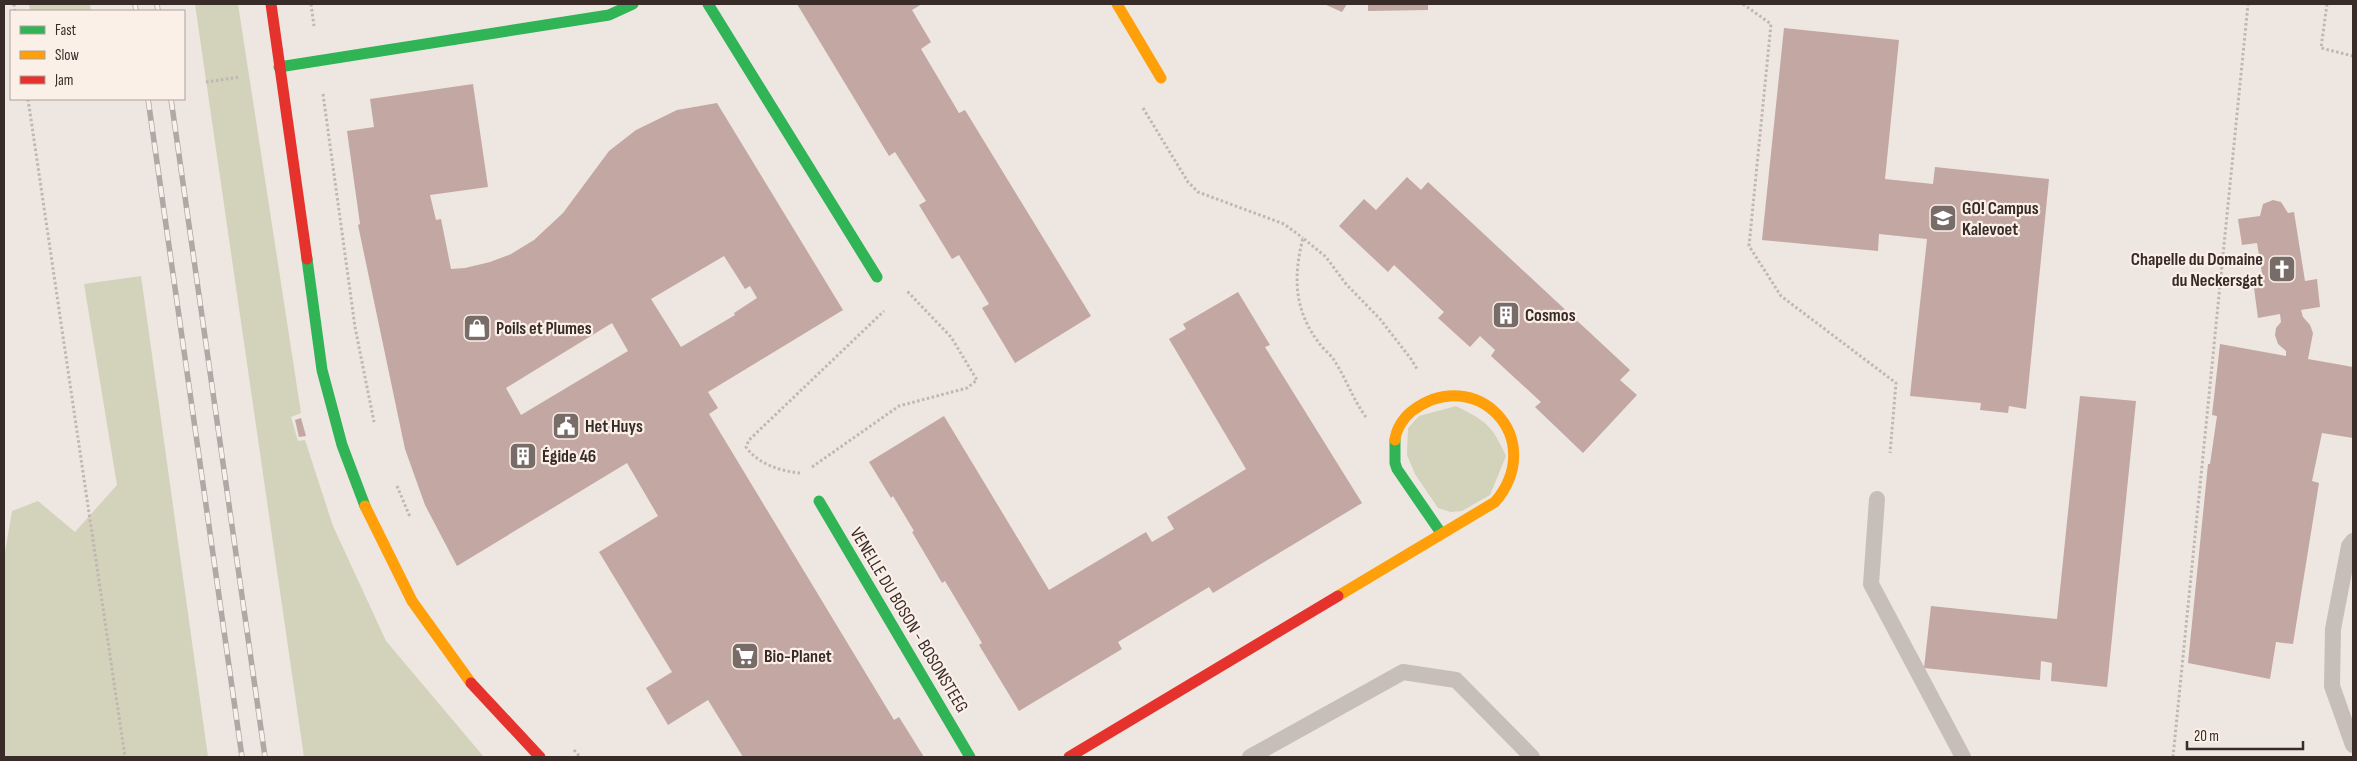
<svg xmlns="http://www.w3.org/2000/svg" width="2357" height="761" font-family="'Sofia Sans Condensed',sans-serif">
	<rect width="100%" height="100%" fill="#eee6e1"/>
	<path fill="#d2d3ba" d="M29 4H90L91 11H30Z
		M195 4H238L301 413 291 417 298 441 305 440 333 526 386 641 484 757H304Z
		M141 276 208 757H4V558L12 511 38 501 75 532 117 485 84 284Z
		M1456 406C1486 421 1492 425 1506 456L1490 495 1462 511 1451 512 1438 508 1415 474 1407 455 1408 428 1419 416Z"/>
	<path fill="#c3a7a2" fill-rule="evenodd" d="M797 4H922L912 10 931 42 921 49 959 113 965 110 1091 316 1015 363 982 308 989 304 959 255 952 259 919 205 926 201 895 152 889 156Z
		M1324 4H1347L1342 12Z
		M1368 4H1428V10L1368 11Z
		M1784 28 1899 40 1885 179 1933 184 1935 167 2049 179 2026 409 2009 406 2008 413 1980 410 1981 403 1910 396 1927 239 1879 234 1878 251 1762 240Z
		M473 84 488 187 430 195 436 220 441 219 451 269 465 268 490 262 511 254 534 240 563 213 609 151 636 130 677 110 717 103 843 310 708 392 718 408 709 414 894 720 899 717 924 757H743L708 700 668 725 646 688 672 672 599 552 658 516 627 463 457 566 425 505 405 449 358 225 360 224 347 131 374 127 370 99ZM724 256 745 289 750 286 757 298 734 313 735 315 681 347 651 299ZM612 323 628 351 521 415 506 388Z
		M1407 177 1421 190 1428 182 1630 370 1620 380 1637 395 1583 453 1535 407 1541 402 1491 356 1495 350 1480 336 1470 347 1438 318 1444 312 1394 265 1388 272 1339 226 1364 199 1376 210Z
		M2273 200 2281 202 2288 213 2294 212 2305 281 2317 279 2320 307 2301 310 2303 317 2310 325 2313 333 2308 359 2353 367V438L2322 433 2312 481 2319 483 2293 644 2276 642 2270 679 2188 663 2208 464H2210L2217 416 2212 415 2220 344 2286 356V351L2278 344 2275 335 2276 328 2281 322 2280 314 2258 318 2254 288 2264 286 2257 243 2242 245 2238 219 2260 216 2263 204Z
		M1238 292 1270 345 1265 347 1362 503 1213 593 1209 587 1118 642 1122 649 1019 711 979 645 982 643 945 581 942 583 912 532 914 531 893 496 891 498 869 462 944 416 1049 590 1146 532 1152 542 1174 529 1167 517 1246 469 1169 339 1186 329 1183 324Z
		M2080 396 2136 401 2107 687 2051 681 2052 663 2041 661 2040 680 1924 668 1931 606 2057 619Z
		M301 418 306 436 299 437 295 420Z"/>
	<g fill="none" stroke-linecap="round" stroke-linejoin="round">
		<path stroke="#c0b7b2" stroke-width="3" stroke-dasharray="2.5 2.5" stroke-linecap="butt" d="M14 4 15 11
			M311 4 314 26
			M1743 4 1771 24 1749 246 1781 296 1896 383 1890 453
			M2327 4 2321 48 2353 56
			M206 82 240 77
			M323 94 355 327 374 422
			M28 99 125 757
			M1143 108 1188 182 1198 192 1284 224 1303 238
			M1366 417C1353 400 1346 378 1334 360 1330 354 1323 349 1319 343 1294 310 1293 277 1303 238L1326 257 1346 284 1380 319 1411 359 1417 369
			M812 467 899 406 967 388 977 380 951 337 907 291
			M800 473C780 471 758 464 746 447L749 440 884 311
			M397 486 410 517
			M574 750 580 757
			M2173 757 2248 4"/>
		<path stroke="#c7beba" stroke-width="16" d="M1877 499 1871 584 1963 757
			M2353 541 2349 546 2333 629 2332 686 2353 745
			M1250 757 1403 672 1456 680 1532 757"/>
		<path stroke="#30b455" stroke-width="11" d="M708 4 877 277
			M279 67 609 15 633 4
			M307 259 322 370 342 445 365 506
			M1395 440V463L1397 469 1441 533
			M819 501 970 757"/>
		<path stroke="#ff9f0a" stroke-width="11" d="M1117 4 1161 78
			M365 506 412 601 471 683
			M1338 596 1495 502C1549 438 1475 363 1412 411 1404 417 1396 429 1395 440"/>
		<path stroke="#e5322d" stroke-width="11" d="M271 4 307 259
			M471 683 540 757
			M1069 757 1338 596"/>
		<g stroke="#afa8a4" stroke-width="5.5">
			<path id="rail" d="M135 4 136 11
				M157 4 158 11
				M148 99 242 757
				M171 99 265 757"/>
		</g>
		<use href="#rail" stroke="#fbf0e8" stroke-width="4" stroke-dasharray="11" stroke-linecap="butt"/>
	</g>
	<defs>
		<g id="school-square" transform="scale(1.4375)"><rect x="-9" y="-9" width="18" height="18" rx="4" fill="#786c69" stroke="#fbf0e8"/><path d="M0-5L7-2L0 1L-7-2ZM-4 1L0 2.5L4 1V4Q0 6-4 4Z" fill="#fff"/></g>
		<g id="church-square" transform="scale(1.4375)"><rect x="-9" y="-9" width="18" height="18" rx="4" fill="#786c69" stroke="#fbf0e8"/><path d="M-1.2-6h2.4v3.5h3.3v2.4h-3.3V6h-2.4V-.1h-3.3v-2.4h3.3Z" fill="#fff"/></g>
		<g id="building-square" transform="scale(1.4375)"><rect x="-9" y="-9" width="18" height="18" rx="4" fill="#786c69" stroke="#fbf0e8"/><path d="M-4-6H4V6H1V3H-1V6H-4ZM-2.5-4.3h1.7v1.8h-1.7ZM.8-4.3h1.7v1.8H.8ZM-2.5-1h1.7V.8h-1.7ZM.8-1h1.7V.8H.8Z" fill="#fff"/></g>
		<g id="shop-square" transform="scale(1.4375)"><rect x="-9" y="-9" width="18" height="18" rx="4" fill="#786c69" stroke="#fbf0e8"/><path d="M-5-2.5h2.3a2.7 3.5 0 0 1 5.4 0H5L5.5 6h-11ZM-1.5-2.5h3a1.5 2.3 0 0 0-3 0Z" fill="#fff"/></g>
		<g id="civic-square" transform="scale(1.4375)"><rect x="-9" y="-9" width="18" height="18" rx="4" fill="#786c69" stroke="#fbf0e8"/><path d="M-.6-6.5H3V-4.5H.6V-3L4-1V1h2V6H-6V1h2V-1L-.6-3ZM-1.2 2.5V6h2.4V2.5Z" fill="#fff"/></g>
		<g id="supermarket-square" transform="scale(1.4375)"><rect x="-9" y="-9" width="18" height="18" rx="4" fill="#786c69" stroke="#fbf0e8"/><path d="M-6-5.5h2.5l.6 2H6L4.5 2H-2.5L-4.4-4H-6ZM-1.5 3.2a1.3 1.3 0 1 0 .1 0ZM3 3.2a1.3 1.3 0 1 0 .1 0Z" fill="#fff"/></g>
	</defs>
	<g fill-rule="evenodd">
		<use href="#school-square" x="1943" y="218"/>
		<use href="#church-square" x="2282" y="269"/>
		<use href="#building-square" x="1506" y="315"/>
		<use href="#shop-square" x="477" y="328"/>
		<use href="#civic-square" x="566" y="426"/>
		<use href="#building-square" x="523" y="456"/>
		<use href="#supermarket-square" x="745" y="656"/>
	</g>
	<g text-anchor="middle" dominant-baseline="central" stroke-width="4.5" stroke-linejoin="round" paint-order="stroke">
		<g font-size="18" font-weight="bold" fill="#382b28" stroke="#fbf0e8" text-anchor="start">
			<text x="1962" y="208">GO! Campus<tspan x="1962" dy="21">Kalevoet</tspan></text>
			<text x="2263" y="259" text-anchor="end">Chapelle du Domaine<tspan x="2263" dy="21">du Neckersgat</tspan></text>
			<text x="1525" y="315">Cosmos</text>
			<text x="496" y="328">Poils et Plumes</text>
			<text x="585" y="426">Het Huys</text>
			<text x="542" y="456">Égide 46</text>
			<text x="764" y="656">Bio-Planet</text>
		</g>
		<g font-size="18" fill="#382b28" stroke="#fbf0e8">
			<text transform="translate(909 620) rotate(59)">VENELLE DU BOSON - BOSONSTEEG</text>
		</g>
	</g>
	<rect width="2357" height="761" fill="none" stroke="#382b28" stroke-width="10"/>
	<rect x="10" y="10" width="175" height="90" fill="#fbf0e8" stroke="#ada19b"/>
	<rect x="20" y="26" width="25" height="8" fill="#30b455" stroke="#ada19b"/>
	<text x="55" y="35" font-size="15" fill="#382b28">Fast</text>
	<rect x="20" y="51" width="25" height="8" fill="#ff9f0a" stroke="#ada19b"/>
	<text x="55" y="60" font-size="15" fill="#382b28">Slow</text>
	<rect x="20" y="76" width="25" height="8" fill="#e5322d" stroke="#ada19b"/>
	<text x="55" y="85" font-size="15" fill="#382b28">Jam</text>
	<path d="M2187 741v8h116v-8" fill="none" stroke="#382b28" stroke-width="2.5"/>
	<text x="2194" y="741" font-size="15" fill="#382b28" stroke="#fbf0e8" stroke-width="4" paint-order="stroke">20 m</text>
</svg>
